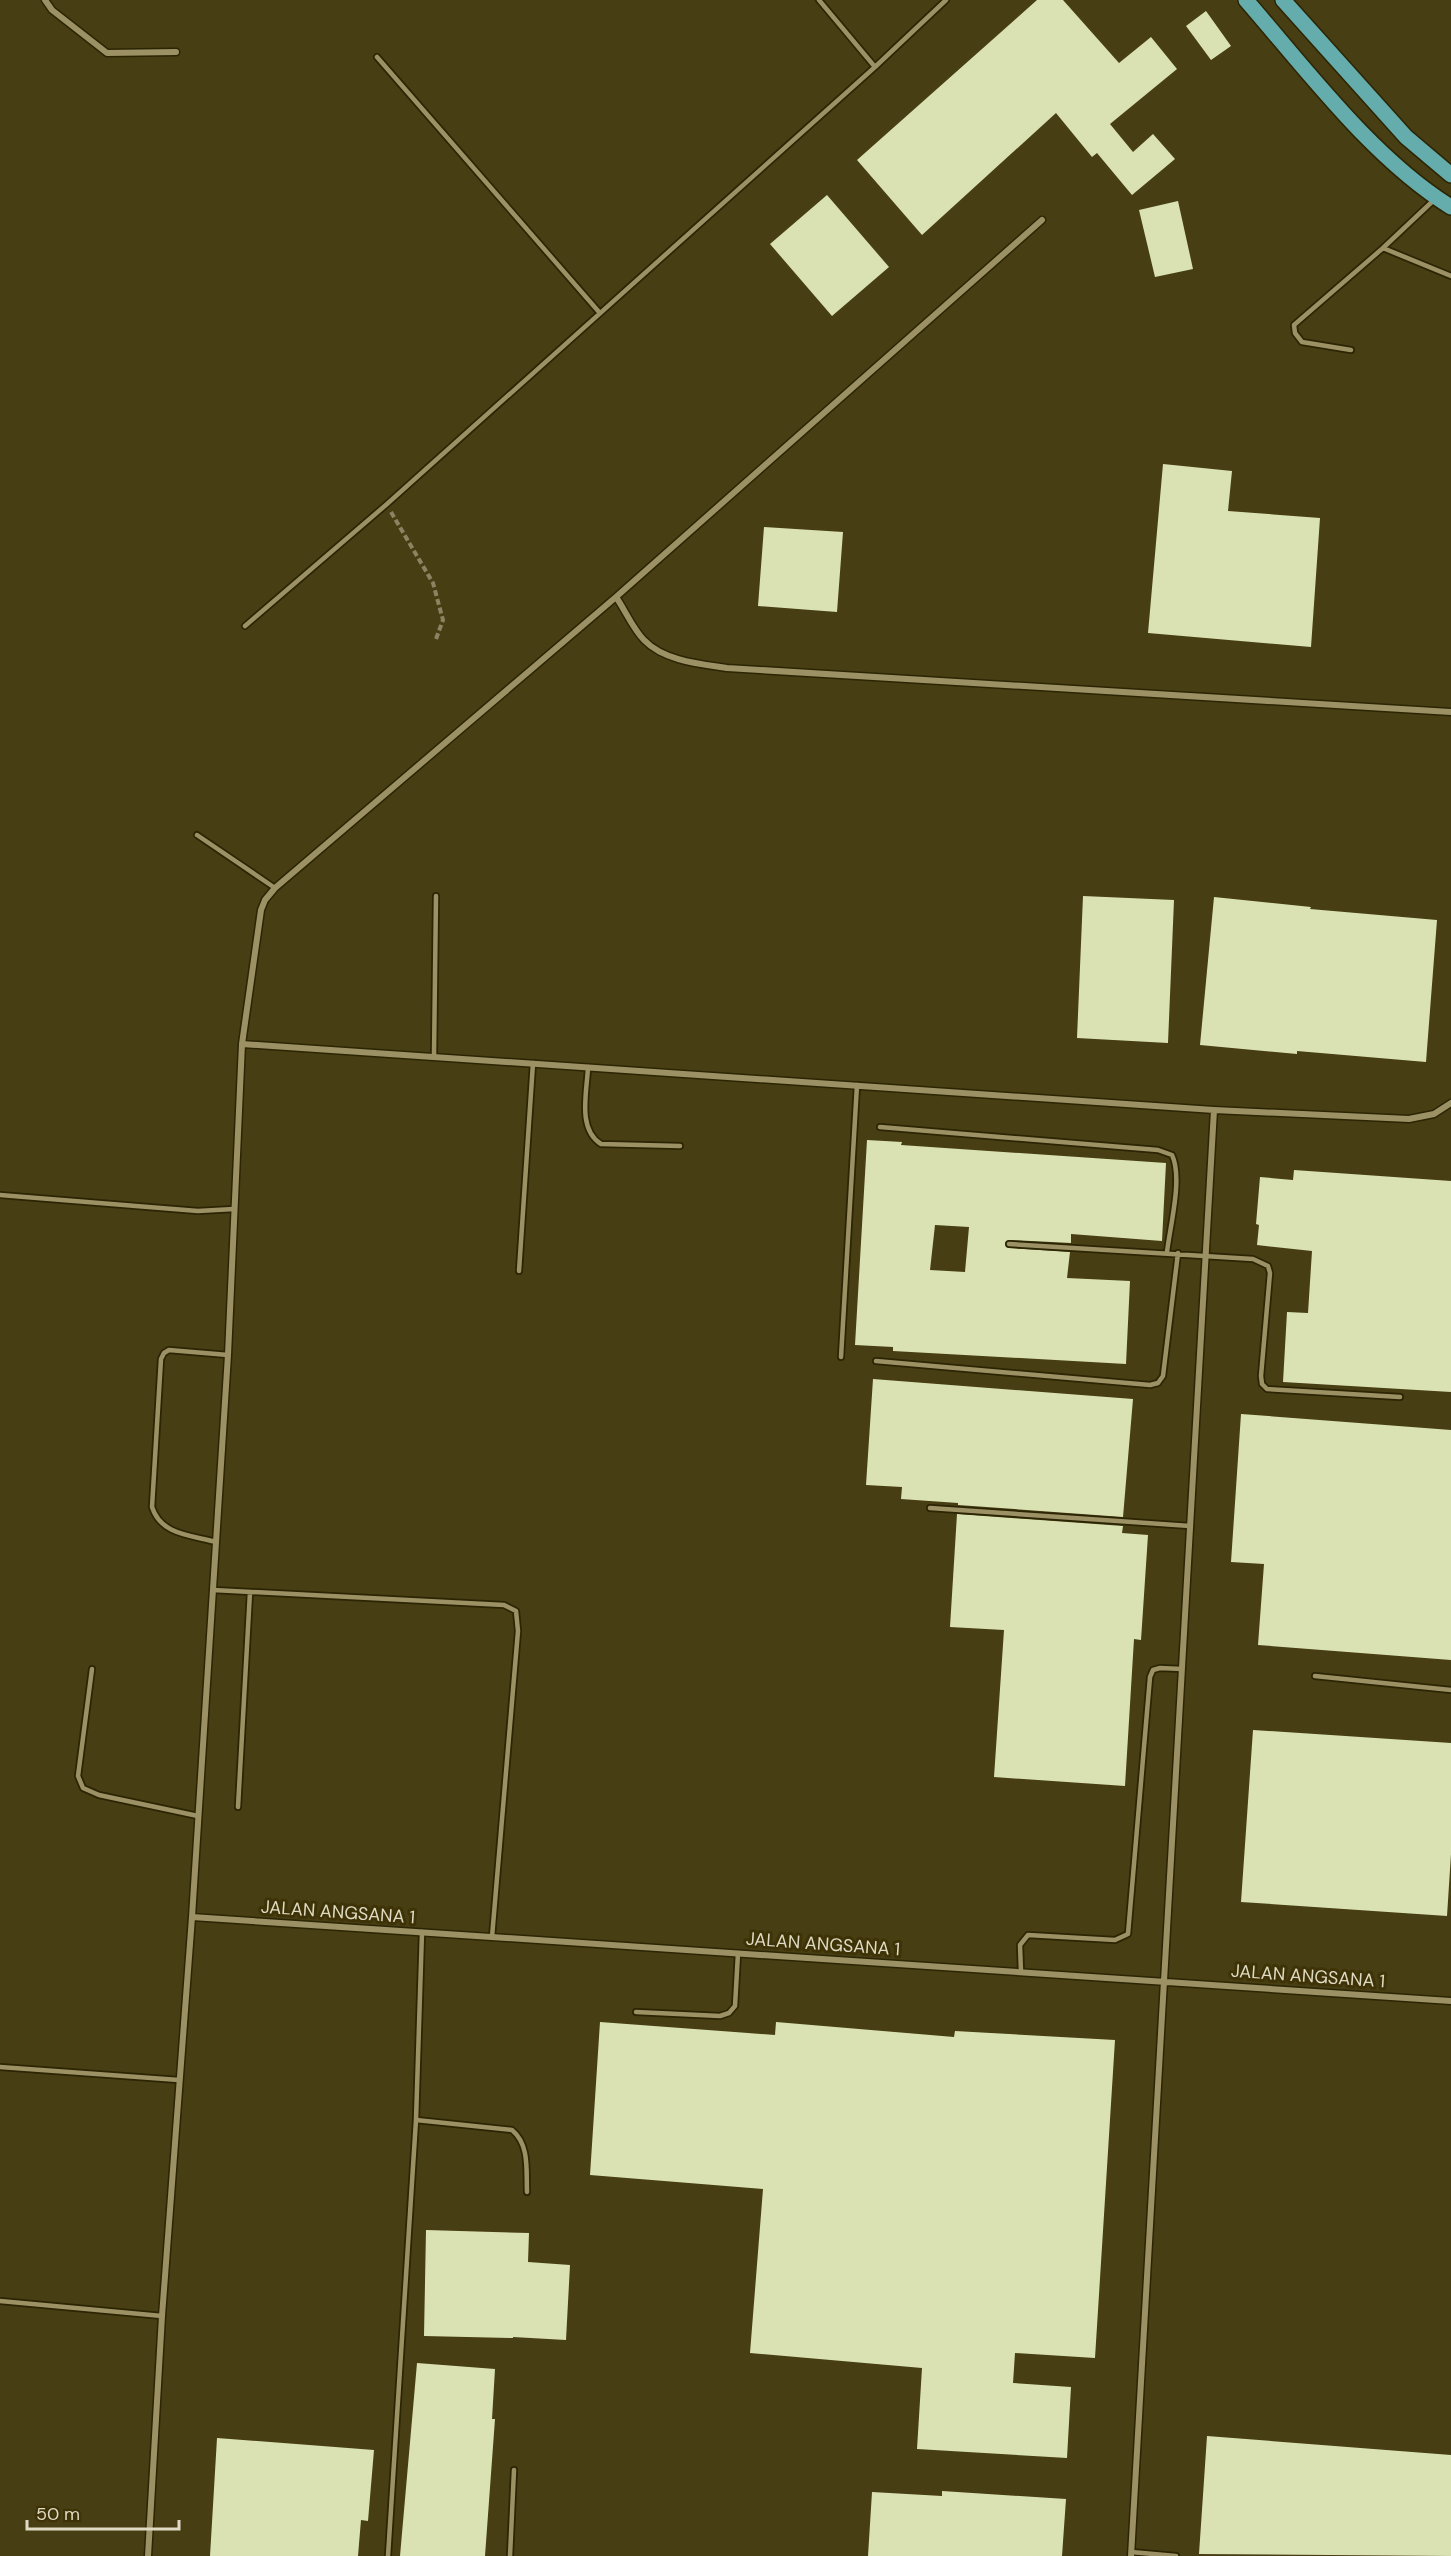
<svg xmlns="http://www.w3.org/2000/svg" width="1451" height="2556" font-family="'DM Sans',sans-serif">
	<rect width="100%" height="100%" fill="#483e13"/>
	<path fill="#dae2b4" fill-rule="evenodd" d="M1037 0H1063L1119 63 1151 37 1177 69 1110 124 1133 152 1153 134 1175 159 1132 195 1097 153 1092 157 1056 113 922 235 857 160Z
		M1206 11 1231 46 1211 60 1186 26Z
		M827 195 889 267 832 316 770 244Z
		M1178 201 1193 269 1155 277 1139 210Z
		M1163 464 1232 471 1228 511 1320 518 1311 647 1148 633Z
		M764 527 843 532 837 612 758 606Z
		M1083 896 1174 900 1168 1043 1077 1038Z
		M1214 897 1311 907 1310 909 1437 920 1426 1062 1297 1051V1054L1200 1045Z
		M867 1140 902 1142 901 1145 1166 1163 1162 1241 1071 1234V1243L1009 1240 1005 1243 1009 1248 1070 1252 1067 1278 1130 1281 1126 1364 893 1351V1347L855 1345ZM935 1225 969 1227 965 1272 930 1270Z
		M1294 1170 1451 1181V1392L1283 1382 1287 1312 1308 1313 1312 1251 1257 1245 1259 1225 1256 1224 1260 1177 1293 1180Z
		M873 1379 1133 1399 1123 1517 958 1505V1503L901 1499 902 1487 866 1485Z
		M1241 1414 1451 1430V1660L1258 1645 1264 1564 1231 1562Z
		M957 1514 1123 1526 1122 1533 1148 1535 1141 1640 1134 1639 1125 1786 994 1777 1004 1630 950 1627Z
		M1253 1730 1451 1743V1854L1447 1916 1241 1902Z
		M600 2022 775 2035 776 2022 954 2037 955 2031 1115 2040 1095 2358 1015 2353 1013 2383 1071 2387 1067 2458 917 2449 922 2368 750 2353 763 2189 590 2175Z
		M426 2230 529 2233 528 2262 570 2265 566 2340 513 2337V2338L424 2336Z
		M417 2363 495 2369 492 2419H495L485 2556H400Z
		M1207 2436 1451 2455V2556L1199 2554Z
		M217 2438 374 2450 368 2521 361 2520 358 2556H210Z
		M942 2491 1066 2499 1062 2556H868L872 2492 942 2496Z"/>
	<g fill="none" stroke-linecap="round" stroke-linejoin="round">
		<g stroke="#2c2504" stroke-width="8">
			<path id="service" d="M819 0 875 67
				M377 57 599 312
				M1383 248 1451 276
				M1351 350 1302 342 1295 333 1294 325 1383 248 1435 199
				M245 626 387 504 875 67 946 0
				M197 835 275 888
				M434 1056 436 896
				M588 1067C587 1092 577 1129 601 1144L680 1146
				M880 1127 1158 1150 1172 1155C1183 1178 1170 1226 1167 1252
				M0 1195 198 1211 234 1209
				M1009 1244 1253 1259 1268 1266 1270 1273 1261 1376 1262 1384 1267 1389 1400 1397
				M519 1271 533 1063
				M841 1357 857 1085
				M876 1361 1150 1385 1158 1383 1163 1376 1178 1253
				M930 1508 1190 1526
				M216 1542C190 1535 161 1535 152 1507L161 1359 164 1353 169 1350 228 1355
				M213 1590 504 1605 516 1611 518 1631 492 1937
				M92 1669 78 1776 83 1788 99 1795 198 1816
				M1315 1676 1451 1690
				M238 1807 250 1592
				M1021 1972 1020 1945 1028 1935 1115 1940 1128 1934 1150 1677 1153 1670 1160 1668 1182 1669
				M636 2012 720 2016 729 2013 735 2006 738 1953
				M0 2067 179 2080
				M416 2120 512 2130C530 2145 526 2171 527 2192
				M0 2301 162 2316
				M1131 2552 1176 2556
				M388 2556 416 2120 422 1932
				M510 2556 514 2470"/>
		</g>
		<g stroke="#2c2504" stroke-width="9">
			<path id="minor" d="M45 0 52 10 107 53 176 52
				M616 597C625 610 633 629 644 640 664 661 700 664 727 668L1451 712
				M242 1044 1214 1110 1409 1119 1434 1114 1451 1103
				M192 1917 1451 2001
				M148 2556 162 2316 192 1917 228 1355 242 1044 261 910 265 900 275 888 616 597 1042 220
				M1131 2556 1214 1110"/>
		</g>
		<g stroke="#2c2504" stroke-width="18">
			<path id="primary" d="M1246 0C1306 69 1373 159 1451 207
				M1283 0 1406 137 1451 175"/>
		</g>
		<path stroke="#8b8361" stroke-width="4" stroke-dasharray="6 3" stroke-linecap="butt" d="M391 512 433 583 443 620 436 639"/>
		<use href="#service" stroke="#9c9165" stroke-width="4.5"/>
		<use href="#minor" stroke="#9c9165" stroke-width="6"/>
		<use href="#primary" stroke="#64adac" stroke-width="15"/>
	</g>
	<g text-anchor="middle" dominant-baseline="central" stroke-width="6" stroke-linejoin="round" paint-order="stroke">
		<g font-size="18" fill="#dfdac3" stroke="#3e3307">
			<text transform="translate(338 1912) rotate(4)">JALAN ANGSANA 1</text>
			<text transform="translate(823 1944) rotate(4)">JALAN ANGSANA 1</text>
			<text transform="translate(1308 1976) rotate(4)">JALAN ANGSANA 1</text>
		</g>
	</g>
	<path d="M27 2520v9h152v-9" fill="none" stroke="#dfdac3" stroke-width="3"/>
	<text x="36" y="2520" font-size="18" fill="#dfdac3" stroke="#3e3307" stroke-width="4.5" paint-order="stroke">50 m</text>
</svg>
